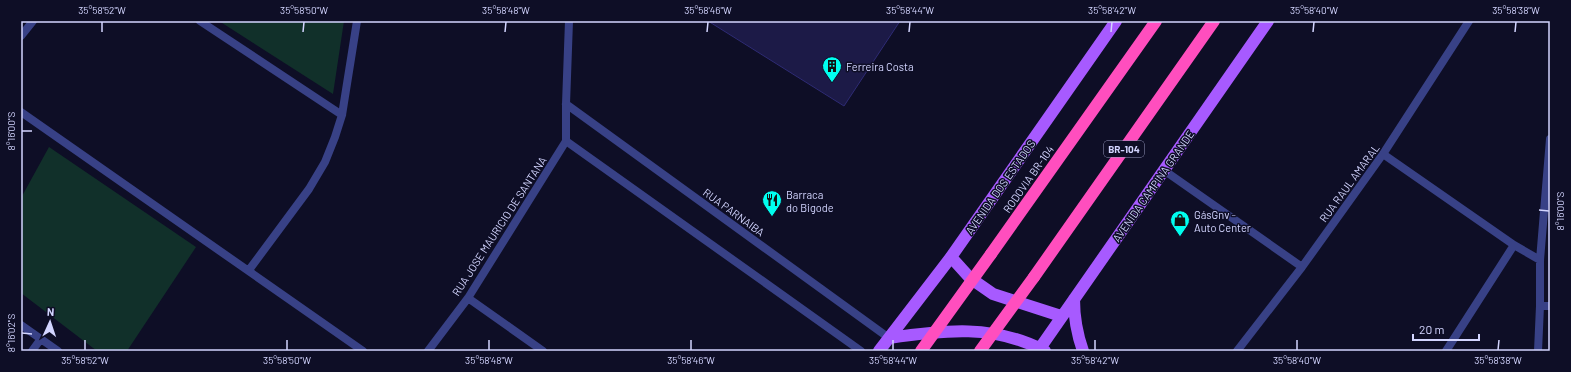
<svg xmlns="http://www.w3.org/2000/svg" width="1571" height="372" font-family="Barlow,sans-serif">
	<rect width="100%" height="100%" fill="#0e0e26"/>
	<path fill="#11302a" d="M219 21H344L333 94Z
		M49 147 196 247 127 351H97L21 293V198Z"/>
	<path fill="#1c1a47" stroke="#2e2b74" d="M708 21H900L844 106Z"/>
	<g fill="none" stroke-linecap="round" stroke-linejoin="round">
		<path stroke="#384186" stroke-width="8" d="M200 21 342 115
			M21 36 33 21
			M566 104 889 338
			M21 112 363 351
			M566 141 861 351
			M1383 154 1514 245 1540 260
			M1165 171 1302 267
			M249 270 309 189 325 162 335 137 342 115 357 21
			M468 298 543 351
			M1540 306H1550
			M21 325 58 351
			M32 351 40 340
			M428 351 468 298 566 141V104L569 21
			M1237 351 1302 267 1383 154 1469 21
			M1446 351 1514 245
			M1538 351 1540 306V260L1550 139"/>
		<path stroke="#a75aff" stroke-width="12" d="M951 257 970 278 993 294 1061 316
			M1074 299C1074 318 1077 334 1083 351
			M889 338C944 330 994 324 1045 351
			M879 351 951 257 1116 21
			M1038 351 1268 21"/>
		<path stroke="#ff4ebe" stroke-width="12" d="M991 254 1156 21
			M1034 277 1214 21"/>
		<path stroke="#ff4ebe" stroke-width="12" d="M921 351 991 254
			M980 351 1034 277"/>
	</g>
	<path fill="none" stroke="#d3d5ff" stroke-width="1.5" d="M102 32V22M303 32 304 22M505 32 506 22M707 32 708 22M909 32 910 22M1111 32 1112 22M1313 32 1314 22M1515 32 1516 22M22 131H32M1539 210 1549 211M22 333 32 334M85 350V340M287 350V340M489 350V340M691 350V340M893 350V340M1095 350V340M1297 350V340M1498 350 1499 340"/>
	<defs>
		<g id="building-pin" transform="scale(1)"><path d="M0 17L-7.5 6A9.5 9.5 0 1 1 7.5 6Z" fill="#00feef" stroke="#0e0e26"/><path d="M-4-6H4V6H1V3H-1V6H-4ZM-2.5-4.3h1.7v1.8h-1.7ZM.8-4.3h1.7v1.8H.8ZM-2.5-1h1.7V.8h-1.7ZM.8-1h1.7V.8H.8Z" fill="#111"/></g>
		<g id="restaurant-pin" transform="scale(1)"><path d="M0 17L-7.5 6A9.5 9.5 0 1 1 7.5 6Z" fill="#00feef" stroke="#0e0e26"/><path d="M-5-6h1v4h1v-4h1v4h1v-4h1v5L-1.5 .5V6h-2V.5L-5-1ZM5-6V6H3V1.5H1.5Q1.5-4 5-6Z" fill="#111"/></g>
		<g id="shop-pin" transform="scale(1)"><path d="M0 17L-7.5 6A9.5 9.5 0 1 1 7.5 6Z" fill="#00feef" stroke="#0e0e26"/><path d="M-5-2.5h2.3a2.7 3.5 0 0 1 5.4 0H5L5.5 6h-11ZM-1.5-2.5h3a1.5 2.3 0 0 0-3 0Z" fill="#111"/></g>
	</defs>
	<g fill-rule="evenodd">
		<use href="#building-pin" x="832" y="66"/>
		<use href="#restaurant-pin" x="772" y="200"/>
		<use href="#shop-pin" x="1180" y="220"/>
	</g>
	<g text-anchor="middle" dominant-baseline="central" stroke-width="3" stroke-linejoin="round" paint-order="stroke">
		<rect fill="#0e0e26" stroke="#9899be" stroke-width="1" x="1104" y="141" width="40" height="16" rx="3"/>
		<g font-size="10" font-weight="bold" fill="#d3d5ff">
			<text x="1124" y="149">BR-104</text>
		</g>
		<g font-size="11" fill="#d3d5ff" stroke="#0e0e26" text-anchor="start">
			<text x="846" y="66">Ferreira Costa</text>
			<text x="786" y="194">Barraca<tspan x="786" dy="13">do Bigode</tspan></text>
			<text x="1194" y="214">GásGnv -<tspan x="1194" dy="13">Auto Center</tspan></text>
		</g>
		<g font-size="11" fill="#d3d5ff" stroke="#0e0e26">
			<text transform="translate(1028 179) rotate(-55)">RODOVIA BR-104</text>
			<text transform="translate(1349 183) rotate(-54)">RUA RAUL AMARAL</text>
			<text transform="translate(1153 186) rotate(-55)">AVENIDA CAMPINA GRANDE</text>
			<text transform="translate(1000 187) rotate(-55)">AVENIDA DOS ESTADOS</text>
			<text transform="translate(734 212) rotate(36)">RUA PARNAIBA</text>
			<text transform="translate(499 226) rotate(-57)">RUA JOSE MAURICIO DE SANTANA</text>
		</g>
	</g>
	<rect width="1571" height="372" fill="none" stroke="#0e0e26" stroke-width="44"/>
	<g transform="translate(50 322) rotate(3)" stroke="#0e0e26" stroke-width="3" paint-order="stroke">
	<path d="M0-3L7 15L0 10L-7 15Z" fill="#d3d5ff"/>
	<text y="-6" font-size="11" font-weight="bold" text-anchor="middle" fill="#d3d5ff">N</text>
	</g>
	<path d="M1413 334v6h66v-6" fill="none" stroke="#d3d5ff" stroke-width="2"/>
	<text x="1419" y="334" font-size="12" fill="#d3d5ff" stroke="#0e0e26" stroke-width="3" paint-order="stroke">20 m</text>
	<rect x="22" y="22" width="1527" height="328" fill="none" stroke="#d3d5ff" stroke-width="1.5"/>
	<g font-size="10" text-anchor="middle" fill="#d3d5ff">
		<text x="102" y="14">35°58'52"W</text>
		<text x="304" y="14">35°58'50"W</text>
		<text x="506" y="14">35°58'48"W</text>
		<text x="708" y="14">35°58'46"W</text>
		<text x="910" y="14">35°58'44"W</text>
		<text x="1112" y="14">35°58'42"W</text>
		<text x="1314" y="14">35°58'40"W</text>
		<text x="1516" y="14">35°58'38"W</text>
		<text transform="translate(11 131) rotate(-90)" y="4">8°16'00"S</text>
		<text transform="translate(1560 211) rotate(-90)" y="4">8°16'00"S</text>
		<text transform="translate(11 333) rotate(-90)" y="4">8°16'02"S</text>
		<text x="85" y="364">35°58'52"W</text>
		<text x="287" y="364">35°58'50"W</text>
		<text x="489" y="364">35°58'48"W</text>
		<text x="691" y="364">35°58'46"W</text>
		<text x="893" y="364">35°58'44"W</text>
		<text x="1095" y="364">35°58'42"W</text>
		<text x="1297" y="364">35°58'40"W</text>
		<text x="1498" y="364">35°58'38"W</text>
	</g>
</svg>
